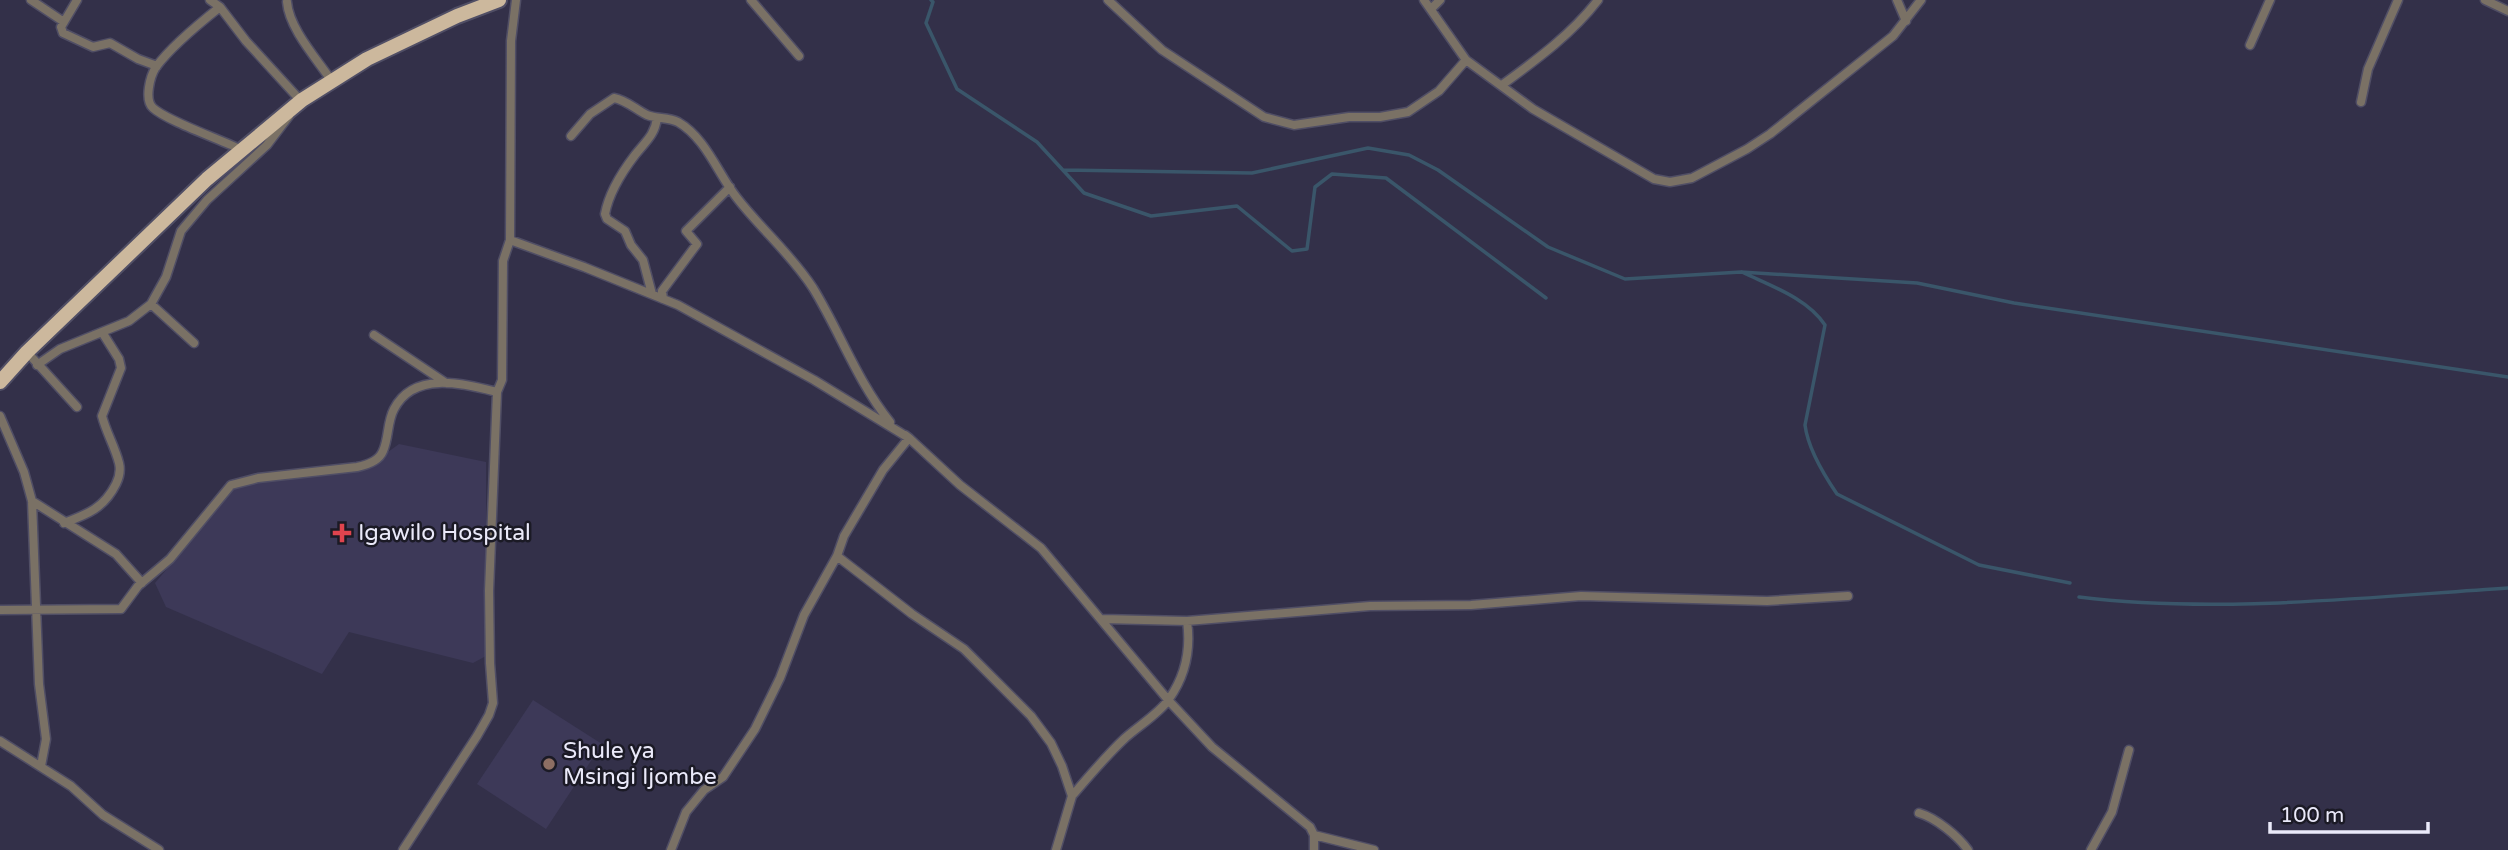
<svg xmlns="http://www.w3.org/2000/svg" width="2508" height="850" font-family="'Varela Round',sans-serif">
	<rect width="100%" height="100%" fill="#333049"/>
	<path fill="#3d3958" d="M399 444 486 462V656L473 663 349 632 322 674 166 607 155 583 239 483 370 465Z
		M533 700 602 744 546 829 477 784Z"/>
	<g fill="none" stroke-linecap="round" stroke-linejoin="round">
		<path stroke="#3a566a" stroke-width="3.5" d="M931 0 933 2 926 23 957 89 1037 142 1084 193 1151 216 1237 206 1292 251 1307 249 1315 187 1332 174 1386 178 1546 298
			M1063 170 1252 173 1368 148 1409 155 1438 170 1548 247 1625 279 1741 272 1917 283 2014 303 2508 377
			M1742 272C1771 286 1807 298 1825 325L1805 425C1808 449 1824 475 1837 494L1979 565 2070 583
			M2079 597C2218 614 2368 597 2508 588"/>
		<g stroke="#504e65" stroke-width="11">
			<path id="minor" d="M31 0 64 22
				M77 0 61 27 63 33 93 47 110 43 138 59 157 66
				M210 0 220 7 246 41 301 101
				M751 0 799 56
				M1108 0 1162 50 1264 117 1294 125 1349 117H1380L1408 112 1439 91 1466 60
				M1424 0 1466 60 1533 109 1654 179 1670 182 1692 178 1747 149 1770 134 1893 36 1921 0
				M1897 0 1906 21
				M2485 0 2508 11
				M287 2C289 28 316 58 331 80
				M220 7C201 22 170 48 156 67 150 76 144 100 153 108 167 121 222 140 242 150
				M1431 9 1440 0
				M2250 45 2270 0
				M1502 85C1536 60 1572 34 1598 0
				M2361 102 2368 69 2398 0
				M571 136 590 114 614 98C626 100 635 109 647 115 657 119 668 117 678 122 706 138 718 174 737 198 761 229 791 254 813 288 840 332 857 381 890 422
				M510 240 584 267 678 305 814 380 909 438 960 485 1041 548 1169 701 1212 747 1310 827 1314 835V850
				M652 294 643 260 631 245 625 231 607 219 605 214C609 192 622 172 635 155 645 142 655 135 657 118
				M663 299 662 291 697 244 686 231 730 187
				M151 304 194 343
				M374 335 446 383
				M27 352 77 407
				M37 365 60 349 129 321 151 304 166 277 181 231 207 200 267 145 289 116
				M0 416 24 472 32 501 39 684 46 739 41 766
				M32 501 116 554 142 583
				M64 523C88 514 104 508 116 484 119 478 121 471 119 463 115 447 106 432 102 416L121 368 119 359 102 332
				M837 556 912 614 964 649 1031 716 1051 743 1062 766 1072 796 1056 850
				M0 610 121 609 138 586 170 559 231 485 258 478 357 467C367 465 379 461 383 451 389 438 387 422 394 409 414 370 465 384 497 392
				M1102 619 1187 621 1370 606 1471 605 1581 596 1767 601 1848 596
				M0 741 71 786 103 815 159 850
				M1072 796C1089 776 1105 757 1124 739 1137 727 1160 713 1169 699 1186 675 1191 649 1187 621
				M1919 813C1936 818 1958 836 1968 850
				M1314 835 1374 850
				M403 850 477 736 489 715 493 703 490 663 489 591 497 392 502 380 503 261 510 240 511 41 516 0
				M671 850 686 812 704 790 723 777 755 729 780 678 804 615 837 556 844 536 883 470 909 438 905 435
				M2091 850 2112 812 2129 750"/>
		</g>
		<g stroke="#504e65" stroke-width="18">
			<path id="trunk" d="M0 382 27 352 207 179 302 100 367 59 457 16 499 0"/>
		</g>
		<use href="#minor" stroke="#7a7165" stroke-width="8"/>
		<use href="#trunk" stroke="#ccb89d" stroke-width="14"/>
	</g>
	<path fill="#e0444e" stroke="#1b1a25" stroke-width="2.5" d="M338.5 522.5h7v7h7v7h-7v7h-7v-7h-7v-7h7z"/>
	<circle fill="#8d6e63" stroke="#1b1a25" stroke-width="2.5" cx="549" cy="764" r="7"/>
	<g text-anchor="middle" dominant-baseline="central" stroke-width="5" stroke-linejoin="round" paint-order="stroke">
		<g font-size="23" fill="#eae9f9" stroke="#1b1a25" text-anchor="start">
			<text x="358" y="533">Igawilo Hospital</text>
			<text x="563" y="751">Shule ya<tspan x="563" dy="26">Msingi Ijombe</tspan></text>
		</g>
	</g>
	<path d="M2270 822v10h158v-10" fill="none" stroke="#eae9f9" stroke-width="3.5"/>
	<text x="2280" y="822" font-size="21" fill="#eae9f9" stroke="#1b1a25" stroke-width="5" paint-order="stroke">100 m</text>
</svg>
